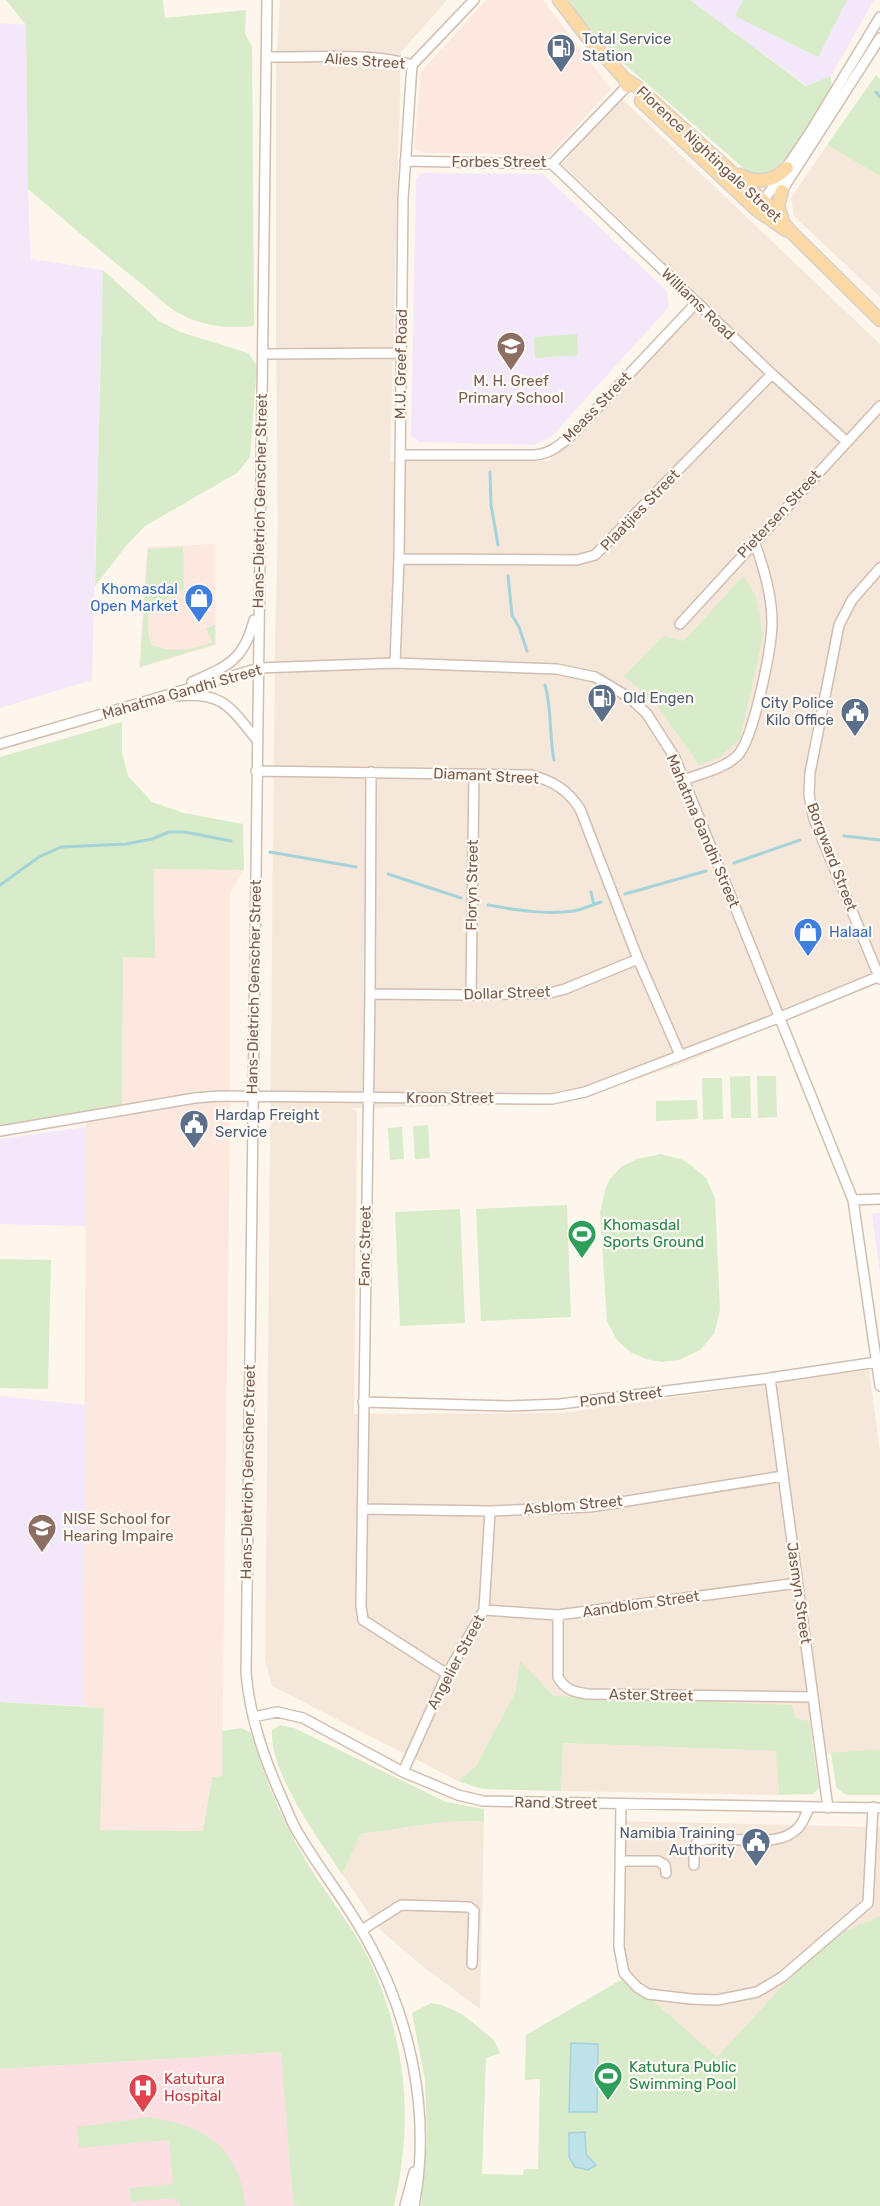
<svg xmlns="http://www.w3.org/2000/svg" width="880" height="2206" font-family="Rubik,sans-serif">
	<rect width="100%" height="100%" fill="#fdf6ec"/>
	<path fill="#f5e8da" d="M280 0H447L401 52 390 461H549L702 298 562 164 621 98 880 344V979L685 1063 569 1102 549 1104 352 1108 357 1112 354 1414 562 1413 869 1370 880 1452V1749L815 1755 809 1721 795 1719 792 1705 554 1696 520 1662 515 1693 476 1766 458 1781 272 1686 265 1660 275 645 278 524 276 340V67Z
		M827 145 880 176V297L794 216 791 198Z
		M563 1743 777 1751 779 1795 561 1791Z
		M484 1821 480 2009 425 1968 380 1930 342 1874 361 1834 443 1822Z
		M618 1821 880 1827V1916L825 1940 717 2057 626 1977 620 1932Z"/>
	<path fill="#fde8e0" d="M486 0H543L611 89 550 155 537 158 481 153H423L414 148 421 72Z
		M215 544 216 645 139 668 147 547Z
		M154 868 244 870 230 893V1122L222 1776 212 1777 203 1831 99 1830 104 1709 83 1706 86 1117 122 1110 123 957H155Z"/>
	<path fill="#f3e8fa" d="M690 0H874L831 76 807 86Z
		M0 23 26 25 29 223 31 259 103 270 92 680 0 708Z
		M421 173 543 174 667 291 669 307 551 437 534 445 419 442 411 436 416 179Z
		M86 1127V1226L0 1224V1139Z
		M880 1213V1273L872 1214Z
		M0 1396 86 1405 83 1706 0 1702Z"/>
	<path fill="#fbdfe3" d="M282 2052 293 2204 299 2206H0V2069Z"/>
	<path fill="#d8ecc9" d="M6 0H163L165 18 246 10 245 34 252 46 254 326C229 329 204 326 182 315 167 307 154 294 142 284 103 254 66 221 28 189L26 25Z
		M569 0H690L806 86 831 76C831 80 832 87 831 90 827 103 782 168 771 173 764 175 755 174 748 172L622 62 586 25Z
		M743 0H847L818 57 735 16Z
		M876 75 880 79V176L827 145Z
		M103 270 159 321 180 332 248 353 257 366 250 457 237 473 145 526 126 546 95 586Z
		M577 334 578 355 535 358 534 337Z
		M183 547 184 589 149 608C148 621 146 633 152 645 171 653 194 650 212 642L206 628 215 625V644L140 667 148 549Z
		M743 576 756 596 763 637 740 739 720 757 699 765 655 702 624 676 663 636 684 641Z
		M122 722V753L128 776 152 802 184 813 243 824 244 870 154 869 155 958 123 957 122 1110 0 1131V757Z
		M750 1076 751 1118H731L730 1077Z
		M757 1076H776L777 1117 758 1118Z
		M702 1078H722L723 1119 703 1120Z
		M697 1100 698 1119 656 1121V1101Z
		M428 1125 430 1158 415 1159 413 1126Z
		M402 1127 404 1159 390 1160 388 1128Z
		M661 1154 683 1160 692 1166 706 1178 715 1198 720 1310 714 1334 700 1350 679 1360 662 1362 646 1359 630 1352 617 1340 607 1321 600 1212 606 1187 610 1179 621 1167 637 1159Z
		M567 1205 571 1317 481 1321 476 1209Z
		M460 1209 465 1323 400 1326 395 1212Z
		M0 1259 51 1260 48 1389 0 1388Z
		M520 1661 554 1696 792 1705 795 1718 809 1721 819 1788 813 1794 779 1795 776 1751 563 1743 561 1791 482 1789 458 1781 476 1766 515 1693Z
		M0 1702 104 1708 100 1830 203 1831 212 1777 222 1776V1731L242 1728 251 1733C266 1784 287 1832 316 1877 336 1907 360 1937 374 1970 407 2048 413 2123 394 2206H299L293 2204 281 2052 0 2069Z
		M280 1725 294 1728 446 1802 484 1809V1821L443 1822 361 1834 342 1874C319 1840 269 1772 272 1730Z
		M880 1749V1795H846L836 1787 831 1753Z
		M880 1916V2206H421L427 2138 425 2080 412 2013 431 2003 442 2005 462 2014 494 2040 500 2053 486 2058 482 2174 523 2175 524 2169H538L540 2079 525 2080 526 2035 626 1977 717 2057 825 1940Z
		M150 2117C206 2127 238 2145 246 2206H180V2203L173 2198 131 2202 129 2188 173 2184 169 2140 79 2148 77 2127Z"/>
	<path fill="#bfe3e8" stroke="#a5d3da" stroke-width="1.5" d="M571 2043 598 2044 597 2112H569Z
		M585 2132 586 2154 596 2165 588 2170 575 2167 569 2157V2133Z"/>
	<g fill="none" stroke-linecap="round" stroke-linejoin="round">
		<path stroke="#a5d3da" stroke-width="3" d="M876 92 880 97
			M490 472 491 505 498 545
			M508 576 512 615 519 627 527 651
			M545 685C552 709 549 735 554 760
			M844 836 880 840
			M270 852 356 867
			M734 863 800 840
			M388 874 461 898
			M0 885 39 857 61 847 126 844 152 839 169 832H185L231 841
			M591 892 594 905
			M625 894 706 871
			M488 905C516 910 546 915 574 911 583 909 592 905 601 902"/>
		<g stroke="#d1beb0" stroke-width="12">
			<path id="minor" d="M267 0 246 1673C250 1719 265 1761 284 1803 289 1814 293 1826 300 1836 319 1868 343 1898 362 1931 410 2013 432 2112 414 2206
				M266 57C309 58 372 52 412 65L474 0
				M405 161 552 164 631 82
				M552 164 772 374 847 442
				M779 195 880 38
				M760 206 809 134 880 17
				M264 354 402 353
				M400 455H534C551 454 561 444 573 434L697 302
				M399 559 577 560 595 555 772 374
				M880 568 852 600 839 625 810 773 809 795 814 819 880 979
				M680 624 880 406
				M395 663 399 559 403 199 412 65
				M192 682C228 666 244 660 254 620
				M176 696C223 691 230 707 257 740
				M0 744 259 668 395 663 557 669 595 677 630 698 647 714 675 758 853 1200 880 1386
				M256 771 531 775C553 781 568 790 580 809L638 959 680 1055
				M371 772 370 994 361 1606 363 1620 447 1674
				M684 780C702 773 724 769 738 755 754 737 772 647 772 622 772 595 763 565 754 541
				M370 994 471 995 550 993 565 989 638 959
				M471 995 474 774
				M0 1131 195 1098 219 1096 532 1099H552L585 1092 773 1020 880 976
				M853 1200 880 1199
				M770 1378 828 1808
				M363 1402 509 1406 560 1404 763 1379 877 1362
				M362 1509 490 1511 590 1507 783 1476
				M484 1610 558 1615 797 1583
				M558 1615V1677C565 1690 574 1692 588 1694L813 1697
				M253 1717 277 1712 303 1718 403 1772 458 1795 483 1801 880 1808
				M403 1772 447 1674 484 1610 490 1511
				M621 1804 619 1947 624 1973 637 1987 648 1994 691 1999 717 2000 757 1992 782 1977 868 1903 873 1807
				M620 1861H658L665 1865 666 1873
				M694 1865V1847L697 1842C724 1832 776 1852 798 1828 803 1823 806 1814 809 1808
				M362 1930 401 1905 469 1907 474 1911 472 1964
				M405 2206 414 2172"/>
		</g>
		<g stroke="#dad1cd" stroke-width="15">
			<path id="major" d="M559 0 587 37 625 79 627 86
				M625 79 636 86 771 208 791 232 880 320
				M641 101 757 210 786 230
				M740 175C757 184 773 182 787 168
				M782 218 778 206 782 191"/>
		</g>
		<use href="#minor" stroke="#fff" stroke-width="9"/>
		<use href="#major" stroke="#fbd9a5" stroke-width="12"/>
	</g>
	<defs>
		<g id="fuel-pin" transform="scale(1.5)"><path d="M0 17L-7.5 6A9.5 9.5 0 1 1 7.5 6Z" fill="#5c6f8a" stroke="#fffaf3"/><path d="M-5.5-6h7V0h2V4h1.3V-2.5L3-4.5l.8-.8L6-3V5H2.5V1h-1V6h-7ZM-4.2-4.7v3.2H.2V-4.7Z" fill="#fff"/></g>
		<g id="school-pin" transform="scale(1.5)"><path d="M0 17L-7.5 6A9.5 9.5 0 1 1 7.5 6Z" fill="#8d6e63" stroke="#fffaf3"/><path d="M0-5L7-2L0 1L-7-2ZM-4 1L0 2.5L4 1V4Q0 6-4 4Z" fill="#fff"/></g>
		<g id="shop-pin" transform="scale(1.5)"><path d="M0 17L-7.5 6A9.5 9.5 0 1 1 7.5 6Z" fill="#3f7fe0" stroke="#fffaf3"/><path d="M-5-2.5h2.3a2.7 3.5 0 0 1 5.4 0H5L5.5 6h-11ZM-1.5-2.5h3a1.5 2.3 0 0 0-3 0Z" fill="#fff"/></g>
		<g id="civic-pin" transform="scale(1.5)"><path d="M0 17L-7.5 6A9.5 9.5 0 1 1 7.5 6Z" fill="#5c6f8a" stroke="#fffaf3"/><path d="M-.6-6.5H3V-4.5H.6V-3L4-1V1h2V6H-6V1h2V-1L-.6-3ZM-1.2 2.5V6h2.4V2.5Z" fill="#fff"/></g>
		<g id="stadium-pin" transform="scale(1.5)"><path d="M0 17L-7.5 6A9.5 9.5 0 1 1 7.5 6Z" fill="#2e9e5b" stroke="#fffaf3"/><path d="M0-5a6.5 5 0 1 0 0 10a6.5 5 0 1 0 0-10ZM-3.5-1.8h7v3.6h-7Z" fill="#fff"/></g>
		<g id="hospital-pin" transform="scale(1.5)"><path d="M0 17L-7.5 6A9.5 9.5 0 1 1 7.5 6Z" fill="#e0444e" stroke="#fffaf3"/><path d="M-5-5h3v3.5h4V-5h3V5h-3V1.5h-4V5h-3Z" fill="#fff"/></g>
	</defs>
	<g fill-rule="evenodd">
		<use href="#fuel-pin" x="561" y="48"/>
		<use href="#school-pin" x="511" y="346"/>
		<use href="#shop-pin" x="199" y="598"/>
		<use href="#fuel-pin" x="602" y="698"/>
		<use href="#civic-pin" x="855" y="712"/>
		<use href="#shop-pin" x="808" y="932"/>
		<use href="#civic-pin" x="194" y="1124"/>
		<use href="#stadium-pin" x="582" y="1234"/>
		<use href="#school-pin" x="42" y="1528"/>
		<use href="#civic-pin" x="756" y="1842"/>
		<use href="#stadium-pin" x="608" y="2076"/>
		<use href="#hospital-pin" x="143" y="2088"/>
	</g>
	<g text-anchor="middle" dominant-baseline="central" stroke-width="4.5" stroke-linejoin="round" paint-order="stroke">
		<g font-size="15" fill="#4e5e75" stroke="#fffaf3" text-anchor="start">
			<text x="582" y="39">Total Service<tspan x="582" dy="17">Station</tspan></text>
			<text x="623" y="698">Old Engen</text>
			<text x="834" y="703" text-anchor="end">City Police<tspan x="834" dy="17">Kilo Office</tspan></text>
			<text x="215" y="1115">Hardap Freight<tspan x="215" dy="17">Service</tspan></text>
			<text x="735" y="1833" text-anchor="end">Namibia Training<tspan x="735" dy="17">Authority</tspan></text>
		</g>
		<g font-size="15" fill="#7a5c4d" stroke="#fffaf3">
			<text transform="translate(365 61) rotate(4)">Alies Street</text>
			<text transform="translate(709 154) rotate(43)">Florence Nightingale Street</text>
			<text x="499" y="162">Forbes Street</text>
			<text transform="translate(698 304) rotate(44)">Williams Road</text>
			<text transform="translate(401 364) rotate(-89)">M.U. Greef Road</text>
			<text transform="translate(597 407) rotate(-46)">Meass Street</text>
			<text transform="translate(260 501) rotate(-89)">Hans-Dietrich Genscher Street</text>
			<text transform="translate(640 510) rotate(-46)">Plaatjies Street</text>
			<text transform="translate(779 514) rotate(-47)">Pietersen Street</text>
			<text transform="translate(182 692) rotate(-16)">Mahatma Gandhi Street</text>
			<text transform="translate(486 776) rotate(3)">Diamant Street</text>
			<text transform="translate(703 831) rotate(67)">Mahatma Gandhi Street</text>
			<text transform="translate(832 857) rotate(69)">Borgward Street</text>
			<text transform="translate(472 885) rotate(-89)">Floryn Street</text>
			<text transform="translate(254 987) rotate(-89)">Hans-Dietrich Genscher Street</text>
			<text transform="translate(507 993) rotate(-2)">Dollar Street</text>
			<text x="450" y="1098">Kroon Street</text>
			<text transform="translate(365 1246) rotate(-89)">Fanc Street</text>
			<text transform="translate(621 1397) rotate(-7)">Pond Street</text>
			<text transform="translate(248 1472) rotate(-89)">Hans-Dietrich Genscher Street</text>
			<text transform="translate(573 1505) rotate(-5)">Asblom Street</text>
			<text transform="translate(799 1593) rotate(82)">Jasmyn Street</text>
			<text transform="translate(641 1604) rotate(-8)">Aandblom Street</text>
			<text transform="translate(456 1662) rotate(-62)">Angelier Street</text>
			<text transform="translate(651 1695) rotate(1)">Aster Street</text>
			<text transform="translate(556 1803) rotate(1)">Rand Street</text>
		</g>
		<g font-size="15" fill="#785e54" stroke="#fffaf3">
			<text x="511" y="381">M. H. Greef<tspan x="511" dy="17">Primary School</tspan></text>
			<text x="63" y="1519" text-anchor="start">NISE School for<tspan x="63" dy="17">Hearing Impaire</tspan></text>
		</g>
		<g font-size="15" fill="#366cbe" stroke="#fffaf3" text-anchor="end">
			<text x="178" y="589">Khomasdal<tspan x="178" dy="17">Open Market</tspan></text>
			<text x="829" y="932" text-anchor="start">Halaal</text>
		</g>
		<g font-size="15" fill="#27864d" stroke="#fffaf3" text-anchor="start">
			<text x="603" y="1225">Khomasdal<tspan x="603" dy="17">Sports Ground</tspan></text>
			<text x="629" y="2067">Katutura Public<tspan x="629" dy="17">Swimming Pool</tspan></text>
		</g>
		<g font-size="15" fill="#be3a42" stroke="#fffaf3" text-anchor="start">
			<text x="164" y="2079">Katutura<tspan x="164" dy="17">Hospital</tspan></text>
		</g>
	</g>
</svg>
